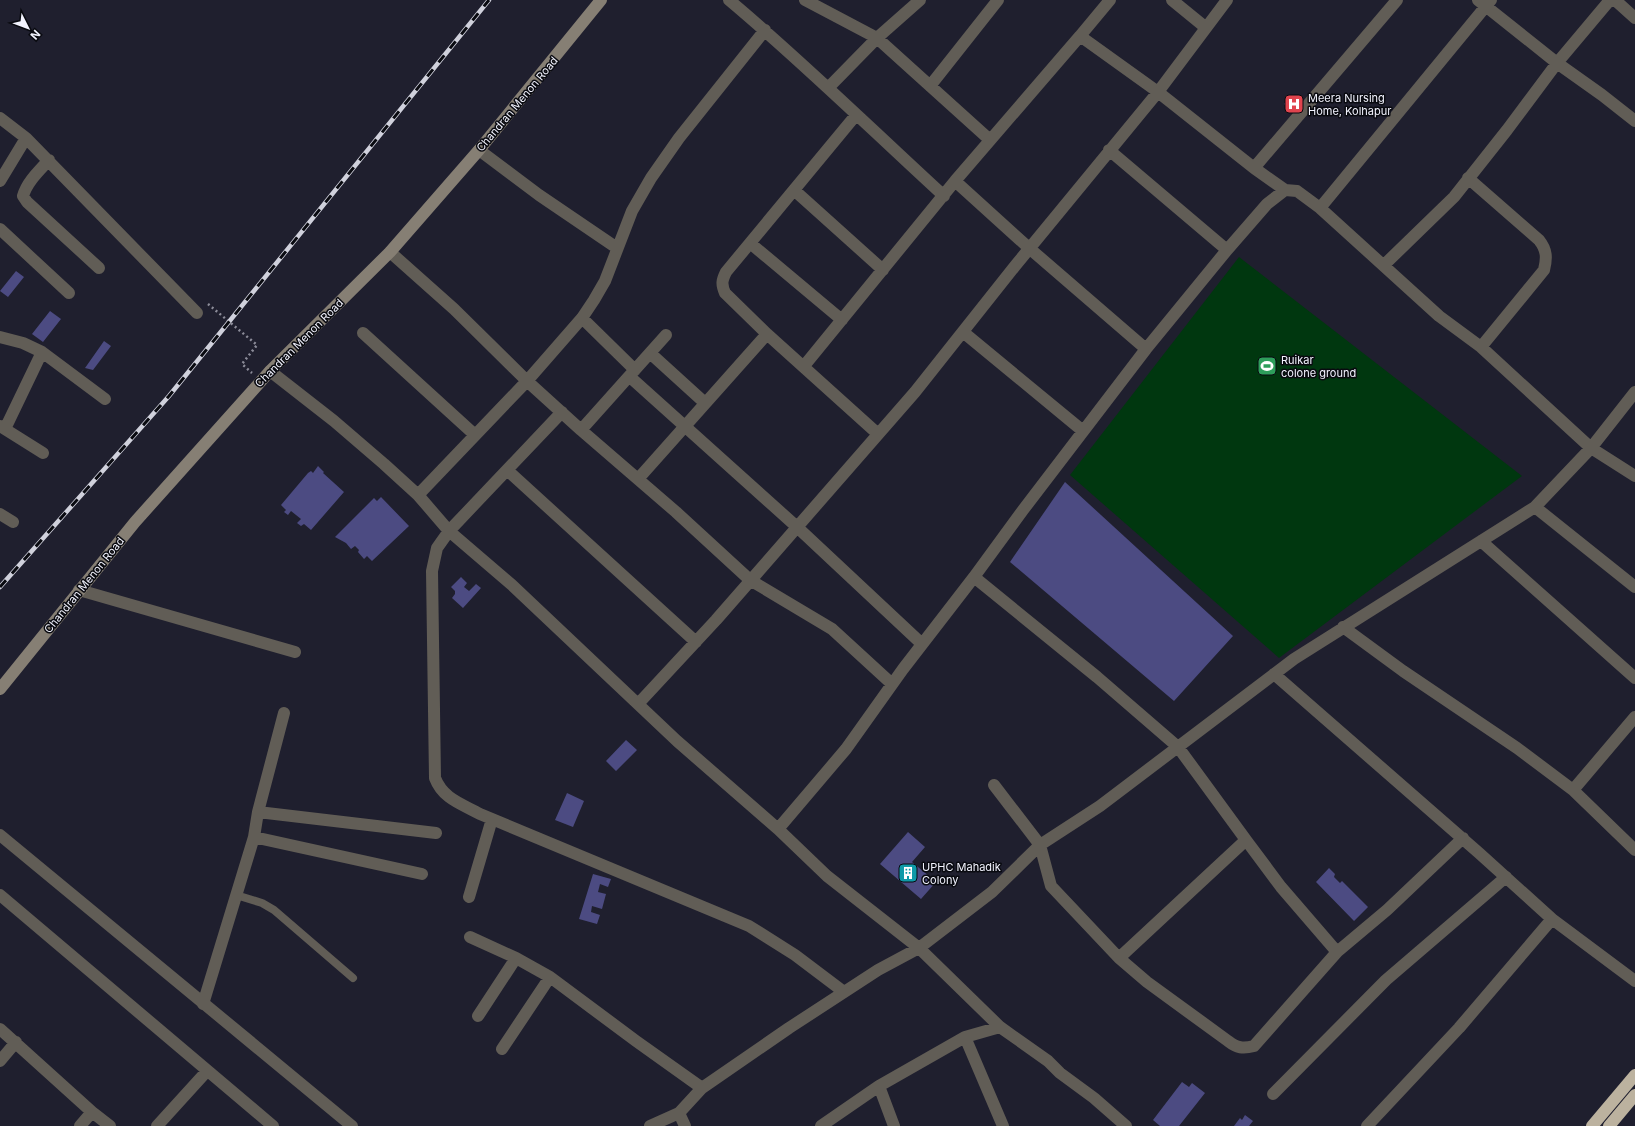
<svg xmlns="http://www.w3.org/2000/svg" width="1635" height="1126" font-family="Inter,sans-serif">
	<rect width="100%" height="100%" fill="#1f1f2e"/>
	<path fill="#00370f" d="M1239 257 1522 476 1279 658 1070 475Z"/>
	<path fill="#4c4b82" d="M1290 96 1302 105 1295 114 1284 104Z
		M16 271 24 277 8 297 0 291Z
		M50 311 61 319 43 342 32 334Z
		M104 341 111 346 93 370 85 368Z
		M318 466 324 472 323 473 344 492 311 530 304 524 301 526 297 523 301 519 291 511 288 515 284 512 286 510 281 505 308 473 311 471 313 473Z
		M1065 482 1233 636 1174 701 1010 562Z
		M381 497 409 526 372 561 367 556 364 559 358 552 359 550 355 546 351 549 346 543 335 537 374 498 377 501Z
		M461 577 467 583 464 587 469 591 476 584 481 588 463 608 452 598 455 594V591L451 587Z
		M626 740 637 750 616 771 606 761Z
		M567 793 584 801 573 827 555 820Z
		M908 832 925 847 912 862 936 882 921 899 880 864Z
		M1329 868 1335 874 1334 877 1340 883 1342 881 1368 907 1354 921 1316 882Z
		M593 874 611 879 608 887 600 884 598 892 606 894 602 909 592 906 591 912 600 915 597 924 579 919Z
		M1182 1082 1189 1087 1192 1083 1205 1093 1179 1126H1160L1153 1120Z
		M1245 1115 1253 1121 1249 1126H1234L1240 1118 1242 1120Z"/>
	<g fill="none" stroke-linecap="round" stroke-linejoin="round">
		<path stroke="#8c8c99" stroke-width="2.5" stroke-dasharray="2 3" stroke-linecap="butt" d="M208 304 257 345 242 364 252 373"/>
		<path stroke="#615d56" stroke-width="8" d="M236 895 262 903 274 910 353 978"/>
		<path stroke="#615d56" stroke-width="12" d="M729 0C803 62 872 130 944 196
			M805 0 877 38 990 140
			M1110 0 1080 36 1158 92 1254 168 1285 190
			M1172 0 1205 27
			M1478 0 1557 63 1602 95 1635 121
			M1615 0 1635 18
			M930 86 998 0
			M829 87 877 38 920 0
			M856 115 726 272C722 280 721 284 725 293L767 334 878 434
			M0 118 26 138 0 181
			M26 138 197 313
			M479 150 539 195 617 248
			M1109 150 1227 250
			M49 160C39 171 27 182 23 196L27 202 99 268
			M1254 168 1397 0
			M1468 178 1539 240C1547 250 1547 258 1544 270L1481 347
			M955 181 1029 248 1146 349
			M794 190 883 270
			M1320 208 1491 0
			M0 229 69 293
			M750 243 842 320
			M390 252 454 309 527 381 581 430 676 512 750 580 832 629 892 684
			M1384 265 1454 197 1507 130 1557 63 1610 0
			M582 318 635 370
			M963 332 1083 431
			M363 333 475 435
			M0 337 23 343 42 352 105 399
			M650 353 705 403
			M804 366 955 181 1080 36
			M270 371 334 421 384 464 418 495 449 531 512 585 677 741 778 829 827 876 919 948 1000 1027 1048 1061 1060 1073 1094 1098 1126 1126
			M630 377 797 527 922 644
			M562 412 449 531 437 548 432 571 435 778C443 799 462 804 480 814L749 926 795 955 844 992
			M0 426 43 453
			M5 429 42 352
			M581 430 666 335
			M507 470 696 642
			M638 479 767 334
			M418 495 527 381 582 318 594 300 605 281 632 211 651 178 679 138 765 30
			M1535 507 1635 587
			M0 514 13 522
			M1481 541 1635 678
			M974 577 1097 677 1178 747 1246 840 1119 958 1051 886 1040 845 994 785
			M79 590 295 652
			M1343 627 1403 671 1517 748 1573 790 1635 850
			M1274 674 1479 853 1552 919 1635 981
			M638 704 716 620 915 392 1015 266 1158 92 1227 0
			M1573 790 1635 717
			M258 812 436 833
			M778 829 846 749 903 669 974 577 1023 510 1146 349 1227 250 1267 204 1285 190 1297 191 1320 208 1439 316 1481 347 1591 448 1635 476
			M0 835 352 1126
			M254 837 422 874
			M1246 840 1281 887 1337 952 1387 910 1463 838
			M0 895 273 1126
			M469 897 492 819
			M470 937 516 958 550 977 636 1041 702 1088
			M1119 958 1147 982 1228 1041C1237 1048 1243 1049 1254 1046L1337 952
			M203 1004 254 837 258 812 284 713
			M478 1016 516 958
			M0 1029 92 1112 110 1126
			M965 1037 1003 1126
			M502 1049 550 977
			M0 1061 16 1042
			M879 1086 894 1126
			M1273 1094 1386 980 1506 877
			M679 1113 685 1126
			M80 1126 92 1112
			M157 1126 207 1071
			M650 1126 679 1113 702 1088 789 1028 878 970 919 948 992 892 1040 845 1100 806 1294 659 1535 507 1591 448 1635 392
			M821 1126 879 1086 965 1037 1000 1027
			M1367 1126 1459 1028 1552 919"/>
		<path stroke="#867f74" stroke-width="12" d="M0 689 135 522 270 371 390 252 479 150 601 0"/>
		<path stroke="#bcb29f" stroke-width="12" d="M1592 1126 1635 1075
			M1609 1126 1635 1095"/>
		<g stroke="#d0d1dc" stroke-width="4.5">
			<path id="rail" d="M0 587 169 396 489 0"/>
		</g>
		<use href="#rail" stroke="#090a10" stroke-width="3" stroke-dasharray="9" stroke-linecap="butt"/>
	</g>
	<defs>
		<g id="hospital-square" transform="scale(1)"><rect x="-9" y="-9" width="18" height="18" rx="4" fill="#e0444e" stroke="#090a10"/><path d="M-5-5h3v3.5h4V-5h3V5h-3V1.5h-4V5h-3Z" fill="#fff"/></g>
		<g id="stadium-square" transform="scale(1)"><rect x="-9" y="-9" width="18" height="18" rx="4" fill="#2e9e5b" stroke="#090a10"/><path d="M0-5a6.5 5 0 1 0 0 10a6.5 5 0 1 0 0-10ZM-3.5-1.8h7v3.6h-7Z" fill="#fff"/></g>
		<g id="building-square" transform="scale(1)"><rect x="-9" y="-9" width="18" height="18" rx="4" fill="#0f9aa8" stroke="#090a10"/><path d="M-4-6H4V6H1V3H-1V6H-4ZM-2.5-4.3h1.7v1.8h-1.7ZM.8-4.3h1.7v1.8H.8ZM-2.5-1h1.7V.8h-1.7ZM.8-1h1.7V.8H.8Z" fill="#fff"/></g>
	</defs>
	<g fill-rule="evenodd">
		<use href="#hospital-square" x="1294" y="104"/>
		<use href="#stadium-square" x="1267" y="366"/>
		<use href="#building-square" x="908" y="873"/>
	</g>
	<g text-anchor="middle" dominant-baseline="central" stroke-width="3" stroke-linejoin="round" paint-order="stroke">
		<g font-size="11" fill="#f2f3fe" stroke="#090a10" text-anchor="start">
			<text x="1308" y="98">Meera Nursing<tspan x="1308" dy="13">Home, Kolhapur</tspan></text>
			<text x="1281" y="360">Ruikar<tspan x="1281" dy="13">colone ground</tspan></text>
			<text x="922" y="867">UPHC Mahadik<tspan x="922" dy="13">Colony</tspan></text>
		</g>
		<g font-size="11" fill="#f2f3fe" stroke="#090a10">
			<text transform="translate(517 104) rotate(-50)">Chandran Menon Road</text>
			<text transform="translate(299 343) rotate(-45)">Chandran Menon Road</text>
			<text transform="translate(84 585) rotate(-51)">Chandran Menon Road</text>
		</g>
	</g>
	<g transform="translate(28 28) rotate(132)" stroke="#090a10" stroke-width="3" paint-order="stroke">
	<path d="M0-3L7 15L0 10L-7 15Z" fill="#f2f3fe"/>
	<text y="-6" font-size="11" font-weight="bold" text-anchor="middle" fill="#f2f3fe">N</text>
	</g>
</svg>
